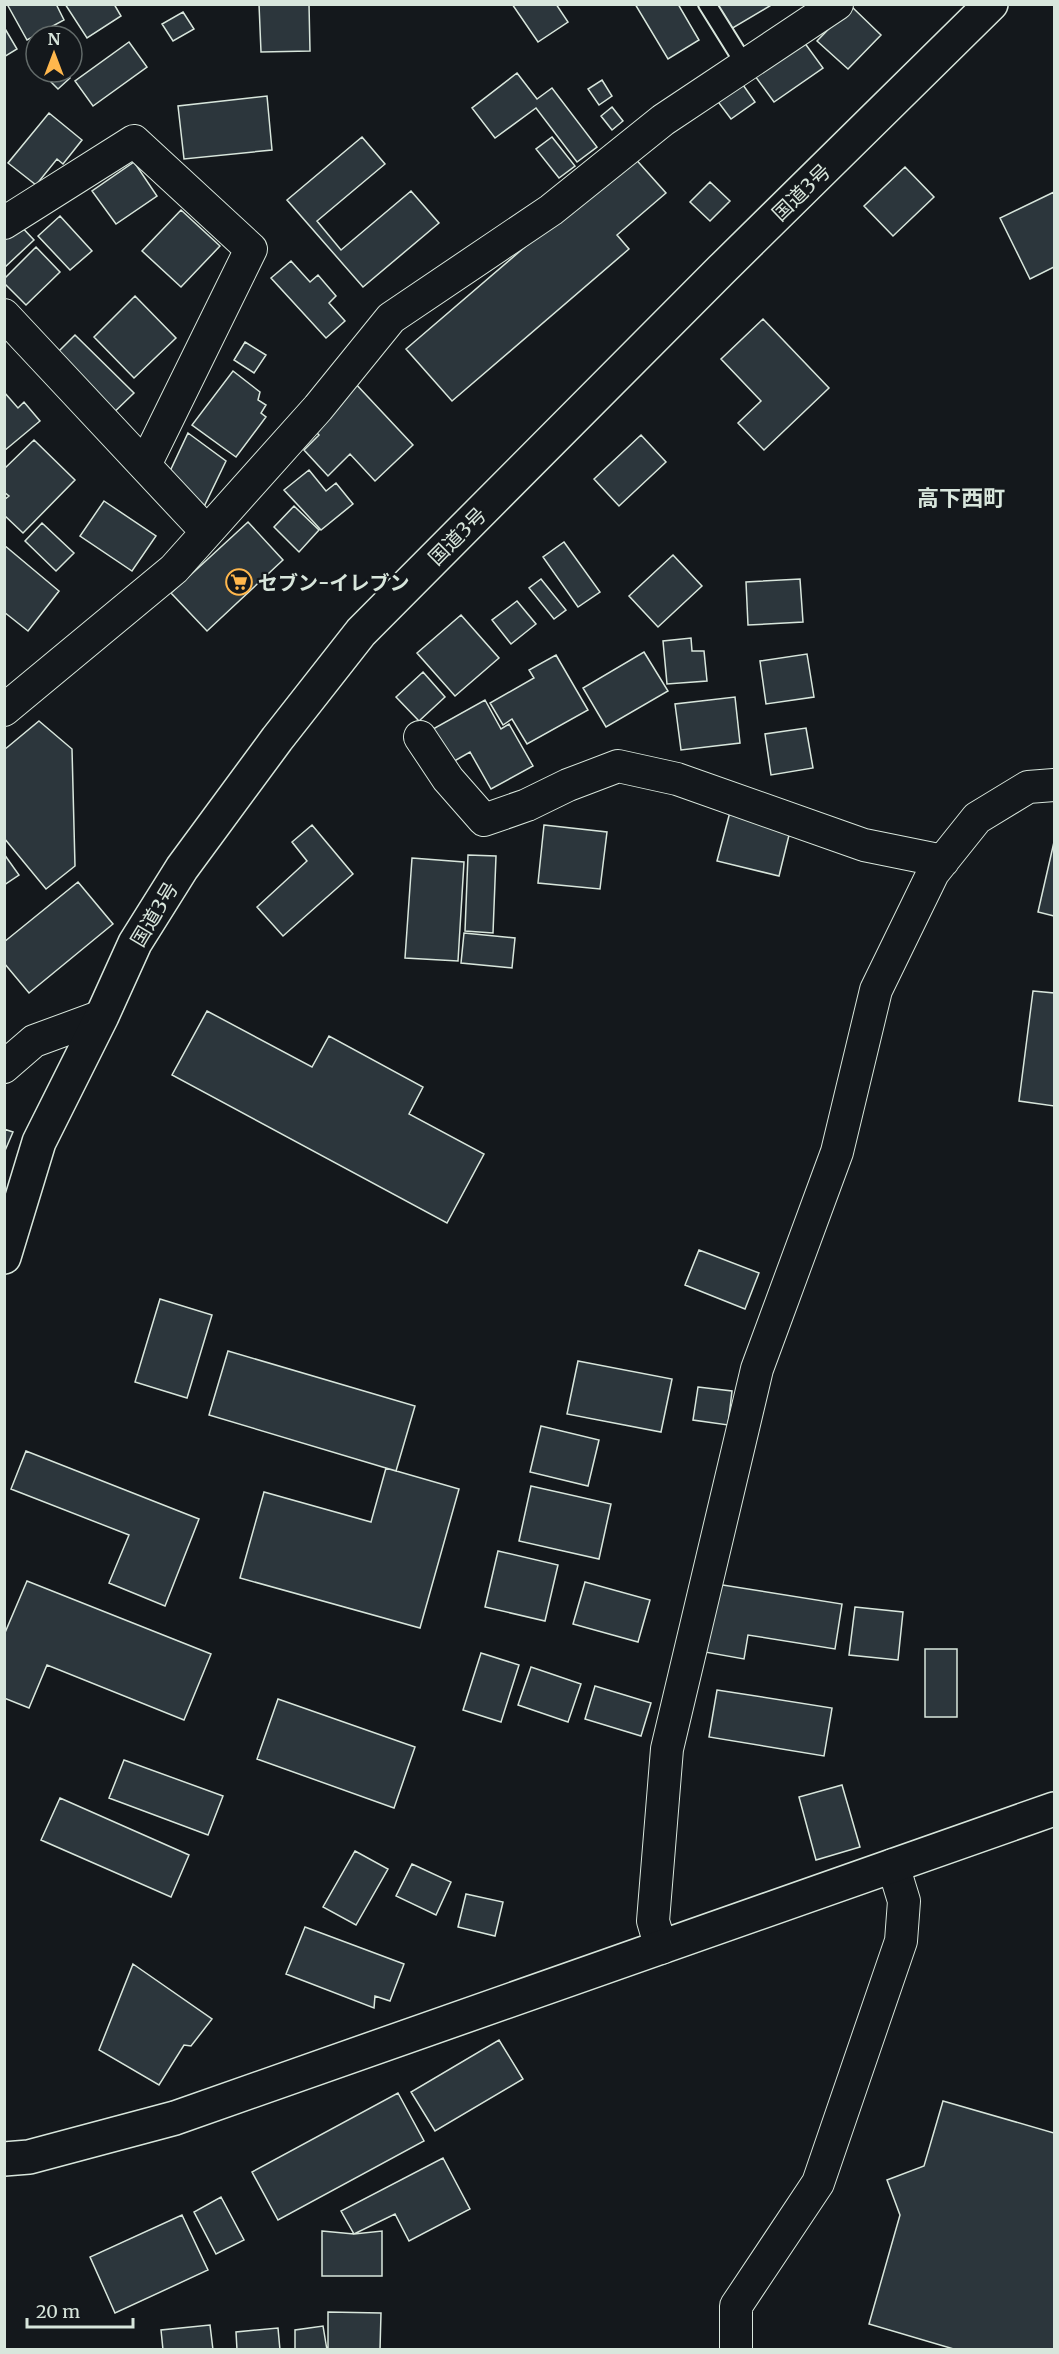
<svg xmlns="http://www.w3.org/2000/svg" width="1059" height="2354" font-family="Merriweather,'Noto Sans JP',serif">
	<rect width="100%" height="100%" fill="#14181c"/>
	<path fill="#2c363c" stroke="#d8e6dc" stroke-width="1.5" d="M7 4H56L64 20 27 40Z
		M65 4H114L121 16 87 38Z
		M259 4H309L310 51 261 52Z
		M512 4H556L568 22 538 42Z
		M635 4H678L699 40 668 59Z
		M717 4H773L731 29Z
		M851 6 881 35 848 69 817 41Z
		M183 12 194 29 173 41 162 24Z
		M4 27 17 49 4 57Z
		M129 42 147 67 93 106 75 81Z
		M804 42 823 68 774 102 755 76Z
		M44 72H65L70 78 58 89 42 73Z
		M517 73 537 99 552 88 597 147 577 162 536 108 495 138 472 108Z
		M602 80 612 96 599 105 588 89Z
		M741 82 755 102 731 119 716 99Z
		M267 96 272 150 184 159 178 106Z
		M612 107 623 121 612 130 601 116Z
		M49 113 82 140 63 164 57 159 36 185 8 163Z
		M362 137 385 164 317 221 341 250 411 191 439 223 363 287 287 200Z
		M552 137 575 166 559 178 536 149Z
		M632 155 666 193 617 235 629 249 452 401 406 349Z
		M134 162 157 196 116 224 92 191Z
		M905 167 934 197 893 236 864 206Z
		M710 182 730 201 710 221 690 202Z
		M1054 192V267L1030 279 1000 218Z
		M181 210 220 246 181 287 142 251Z
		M60 216 92 251 70 270 38 236Z
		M18 223 34 240 4 268V236Z
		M36 247 60 272 26 305 4 283V279Z
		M291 261 310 282 318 275 336 296 329 303 345 321 326 338 271 278Z
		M135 296 176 338 134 378 94 337Z
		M763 319 829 388 764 450 738 423 761 401 721 359Z
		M75 335 134 393 105 421 47 363Z
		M245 342 266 355 254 373 234 360Z
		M233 371 260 392 258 400 266 405 261 413 266 417 236 457 192 425Z
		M353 381 413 445 375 481 350 454 328 476 304 450 319 435 307 423Z
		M4 392 18 408 24 402 40 421 4 451Z
		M188 433 226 461 201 513 163 486Z
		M641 435 666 462 619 506 594 479Z
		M34 440 75 480 23 533 4 515V500L9 496 4 492V469Z
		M309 470 326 491 336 483 353 504 321 530 284 490Z
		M104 501 156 536 132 571 80 536Z
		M294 506 319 530 299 552 274 527Z
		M248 522 283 560 207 631 171 593Z
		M42 523 74 553 56 571 25 541Z
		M564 542 600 592 578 607 543 557Z
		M4 545 59 591 28 631 4 612Z
		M673 555 702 586 658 627 629 596Z
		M541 579 566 610 554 619 529 588Z
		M800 579 803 622 748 625 746 582Z
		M517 601 536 624 511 644 492 620Z
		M461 615 499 658 455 696 417 653Z
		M691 638 692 651H704L707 681 667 684 663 641Z
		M644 652 668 691 606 727 583 688Z
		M807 654 814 697 766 704 760 661Z
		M556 655 588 710 527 744 512 719 503 725 490 703 534 678 529 670Z
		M423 672 445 697 419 721 396 697Z
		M735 697 740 743 681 750 675 704Z
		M485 700 501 729 509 724 533 766 491 789 470 752 451 763 433 729Z
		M39 721 72 749 75 866 46 889 4 838V750Z
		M806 728 813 768 771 775 765 734Z
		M730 812 791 827 779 876 717 861Z
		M312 825 353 874 283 936 257 907 307 861 292 842Z
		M544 825 607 832 600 889 538 883Z
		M1054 842V916L1038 912Z
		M4 854 19 875 4 885Z
		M468 855 496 856 493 933 465 931Z
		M412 858 464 862 458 961 405 958Z
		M78 882 113 924 29 993 4 963V942Z
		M464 933 515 938 512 968 461 963Z
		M1033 991 1054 993V1106L1019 1101Z
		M207 1011 312 1067 329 1036 423 1087 409 1114 484 1154 447 1223 172 1075Z
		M4 1129 13 1132 4 1153Z
		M699 1250 759 1273 745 1309 685 1285Z
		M160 1299 212 1315 187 1398 135 1382Z
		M228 1351 415 1406 396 1471 209 1415Z
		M578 1361 672 1379 661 1432 567 1414Z
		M698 1387 732 1391 728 1425 693 1420Z
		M541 1426 599 1440 588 1486 530 1472Z
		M26 1451 199 1519 165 1606 109 1583 129 1535 11 1489Z
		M386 1468 459 1489 420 1628 240 1578 264 1492 371 1522Z
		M531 1486 611 1504 599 1559 519 1541Z
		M498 1551 558 1565 545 1621 485 1607Z
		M27 1581 211 1654 184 1720 47 1665 29 1708 4 1698V1635Z
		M585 1582 650 1600 638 1642 573 1624Z
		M710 1583 842 1604 835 1649 748 1635 744 1659 699 1651Z
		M855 1607 903 1612 898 1660 849 1655Z
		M925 1649H957V1717H925Z
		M481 1653 519 1665 501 1722 463 1710Z
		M531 1667 581 1684 568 1722 518 1705Z
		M595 1686 651 1703 641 1736 585 1719Z
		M717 1690 832 1708 824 1756 709 1737Z
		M278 1699 415 1747 394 1808 257 1759Z
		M124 1760 223 1796 208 1835 109 1798Z
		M842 1785 860 1847 816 1860 799 1797Z
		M60 1798 189 1855 171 1897 41 1840Z
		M355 1851 388 1869 356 1925 323 1907Z
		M412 1864 451 1882 436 1915 396 1896Z
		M466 1894 503 1902 495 1936 458 1927Z
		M305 1927 404 1964 390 2001 375 1996 374 2008 286 1974Z
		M133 1964 212 2019 191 2046 184 2045 159 2085 99 2050Z
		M499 2040 523 2079 435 2131 411 2092Z
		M398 2093 424 2141 278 2220 252 2172Z
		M943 2101 1054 2133V2350H957L869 2324 900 2215 887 2180 924 2166Z
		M443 2158 470 2209 409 2241 395 2214 354 2234 341 2211Z
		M221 2197 244 2240 216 2254 194 2212Z
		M182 2215 208 2270 115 2313 90 2257Z
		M322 2231 354 2234 382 2231V2276H322Z
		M328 2312 381 2313 380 2350H328Z
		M210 2325 213 2350H163L161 2330Z
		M323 2326 327 2350H295V2330Z
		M278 2328 280 2350H237L236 2332Z"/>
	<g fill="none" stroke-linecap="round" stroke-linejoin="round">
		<g stroke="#d8e6dc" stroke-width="20">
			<path id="lane" d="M707 4 745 65"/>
		</g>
		<g stroke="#d8e6dc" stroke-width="34">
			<path id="street" d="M4 223 134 141 251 249 145 465
				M4 315 207 532
				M4 710 174 569 318 408 391 318 551 210 663 120 837 4
				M420 737 448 779 484 820 527 805 568 785 618 766 677 779 864 845 943 861
				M4 1067 34 1041 102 1016
				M661 1948 653 1921 667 1749 757 1369 837 1152 876 990 933 873 977 818 1028 787 1054 785
				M736 2350V2306L818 2183 901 1941 904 1901 893 1865"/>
		</g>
		<g stroke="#d8e6dc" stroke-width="36">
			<path id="secondary" d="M4 2159 29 2157 175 2118 1054 1809"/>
		</g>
		<g stroke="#d8e6dc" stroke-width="36">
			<path id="highway" d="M4 1257 39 1142 102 1016 135 943 182 868 277 739 361 632 722 269 991 4"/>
		</g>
		<use href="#lane" stroke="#14181c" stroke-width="16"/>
		<use href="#street" stroke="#14181c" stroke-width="32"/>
		<use href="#secondary" stroke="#14181c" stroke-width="33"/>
		<use href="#highway" stroke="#14181c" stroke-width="33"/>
	</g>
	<defs>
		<g id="supermarket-ring" transform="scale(1.35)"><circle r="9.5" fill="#14181c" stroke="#ffb74d" stroke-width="1.5"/><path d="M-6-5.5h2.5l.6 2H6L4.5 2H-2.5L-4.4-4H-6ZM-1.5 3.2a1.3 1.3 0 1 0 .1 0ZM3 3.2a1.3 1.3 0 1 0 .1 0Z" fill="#ffb74d"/></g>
	</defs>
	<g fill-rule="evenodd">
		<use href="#supermarket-ring" x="239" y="582"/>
	</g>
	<g text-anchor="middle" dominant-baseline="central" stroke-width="4.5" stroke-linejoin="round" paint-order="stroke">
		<g font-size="20" fill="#d8e6dc" stroke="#14181c">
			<text transform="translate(801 192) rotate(-44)">国道3号</text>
			<text transform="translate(457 536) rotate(-45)">国道3号</text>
			<text transform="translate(154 914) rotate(-59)">国道3号</text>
		</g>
		<g font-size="20" font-weight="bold" fill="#d8e6dc" stroke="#14181c" text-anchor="start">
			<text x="258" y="582">セブン-イレブン</text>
		</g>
		<g font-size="22" font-weight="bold" fill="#d8e6dc" stroke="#14181c">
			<text x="961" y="498">高下西町</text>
		</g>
	</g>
	<rect width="1059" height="2354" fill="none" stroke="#d8e6dc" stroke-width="12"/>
	<g transform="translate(54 54)"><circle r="28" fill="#14181c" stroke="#626a69" stroke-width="1.5"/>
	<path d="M0-4.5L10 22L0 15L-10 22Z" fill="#ffb74d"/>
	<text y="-9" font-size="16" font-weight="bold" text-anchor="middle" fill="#d8e6dc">N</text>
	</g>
	<path d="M27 2318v9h106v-9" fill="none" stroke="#d8e6dc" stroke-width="3"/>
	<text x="36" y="2318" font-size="18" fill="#d8e6dc" stroke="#14181c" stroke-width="4.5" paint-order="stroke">20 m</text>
</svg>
